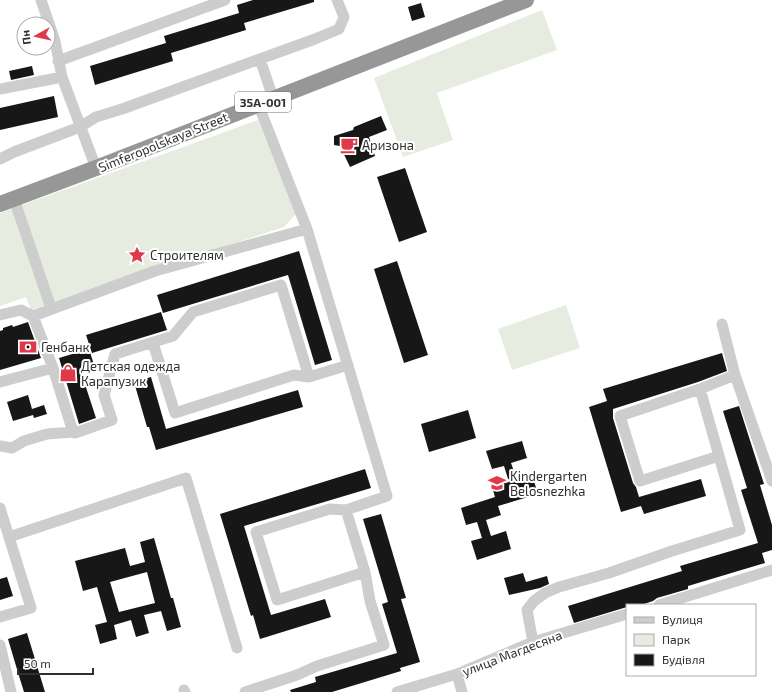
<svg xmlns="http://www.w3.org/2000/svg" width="772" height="692" font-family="'Exo 2',sans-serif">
	<rect width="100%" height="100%" fill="#fff"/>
	<path fill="#e6ecdf" d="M542 10 557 50 437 93 453 140 403 157 374 78Z
		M258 120 296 214 284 227 31 310 26 297 0 306V213Z
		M566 305 580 348 512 370 498 329Z"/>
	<path fill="#171717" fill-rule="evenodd" d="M253 0H314V2L244 23 246 30 171 53 173 61 95 85 90 66 166 43 164 36 239 13 237 5Z
		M421 3 425 17 412 21 408 7Z
		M32 66 34 75 11 80 9 71Z
		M54 96 58 117 0 130V108Z
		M381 116 387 130 369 137 375 156 350 167 340 146 334 145V136L353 130 354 127Z
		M405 168 427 232 399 242 377 177Z
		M299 251 332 360 315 365 288 275 163 313 157 295Z
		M397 261 428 355 404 363 374 269Z
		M161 312 167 330 92 353 86 335Z
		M28 322 41 358 0 370V331L3 330V328L12 325 13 327Z
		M89 349 95 368 81 372 96 418 79 424 59 358Z
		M722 353 727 371 698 382 613 409V418L633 483 636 487 639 497 701 479 706 496 644 514 641 506 621 512 589 407 607 401 603 389Z
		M151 377 166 429 298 390 303 407 156 450 149 427H147L134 382Z
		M28 395 32 409 44 405 47 414 34 418 33 415 13 421 7 402Z
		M739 406 764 484 760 485 772 525V550L762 553 765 563 688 586V589L657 598 653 601 641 605H627V607L574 623 568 606 682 571 680 566 758 543 741 490 747 488 723 411Z
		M468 410 476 438 429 452 421 424Z
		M522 441 527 458 511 463 517 480 532 475 538 494 498 506 501 515 486 520 491 536 506 531 511 549 477 560 471 541 482 538 477 522 466 525 461 508 495 497 492 487 509 482 504 466 492 469 486 451Z
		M365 469 371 488 244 526 271 615 325 599 331 617 260 639 253 615 251 616 220 514Z
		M381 514 406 598 401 599 420 662 400 668 401 671 332 692H291L290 690 316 682 315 677 397 653 382 604 388 602 363 519Z
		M154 538 171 598H173L181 627 167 631 161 611 144 615 149 633 136 637 131 620 114 625 117 639 100 644 95 625 107 622 97 587 83 591 75 561 125 548 130 566 145 562 140 542ZM147 572 155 603 119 612 110 582Z
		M523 573 526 582 547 576 549 584 540 588 509 595 504 578Z
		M7 577 13 596 0 600V579Z
		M27 633 45 692H24L19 676 8 639Z"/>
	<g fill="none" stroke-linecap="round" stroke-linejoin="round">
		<path stroke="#cdcdcd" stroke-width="11" d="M41 0 55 41 62 77 96 168
			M260 59 273 98
			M58 61 225 0
			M0 89 62 77
			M258 104 307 229 387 496 346 510 330 509 256 532 277 600 365 572
			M0 159 14 152 80 127 96 117 122 109 315 39 339 29 344 17 337 0
			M14 199 51 308
			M307 229 155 271 33 316 53 368 73 432 75 433 112 420 104 395 115 354 173 336 193 312 281 285 309 377 348 365
			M0 315 21 310 33 316
			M722 324 735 375
			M153 343 175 413 294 375 309 377
			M0 382 53 368
			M700 389 719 456
			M0 446 12 448 24 441 47 434 73 432
			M0 508 31 608 0 617
			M9 537 186 478 237 648
			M659 605 772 570
			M533 642 527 610 534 601 545 593 559 587 609 573 672 551 740 530 719 456 640 481 620 416 700 389 735 375 772 481
			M0 645 11 692
			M457 674 462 692
			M184 690 185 692
			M245 692 297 675 317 666 384 645 370 601 365 572 346 510
			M397 692 457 674 533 642 627 614"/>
		<path stroke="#979797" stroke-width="16" d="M0 204 96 168 526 0"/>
	</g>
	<defs>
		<g id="cafe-bare" transform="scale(1.38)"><path d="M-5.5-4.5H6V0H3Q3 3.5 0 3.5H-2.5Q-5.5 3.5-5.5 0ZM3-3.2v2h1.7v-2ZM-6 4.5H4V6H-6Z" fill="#e0394a" stroke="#fff" stroke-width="2.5" paint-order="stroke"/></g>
		<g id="sight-bare" transform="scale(1.38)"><path d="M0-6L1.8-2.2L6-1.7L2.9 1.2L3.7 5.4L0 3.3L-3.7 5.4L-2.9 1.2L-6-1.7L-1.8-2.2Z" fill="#e0394a" stroke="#fff" stroke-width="2.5" paint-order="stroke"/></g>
		<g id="bank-bare" transform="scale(1.38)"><path d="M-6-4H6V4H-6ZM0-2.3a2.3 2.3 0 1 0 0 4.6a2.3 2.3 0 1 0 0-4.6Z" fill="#e0394a" stroke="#fff" stroke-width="2.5" paint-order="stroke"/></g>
		<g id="shop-bare" transform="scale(1.38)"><path d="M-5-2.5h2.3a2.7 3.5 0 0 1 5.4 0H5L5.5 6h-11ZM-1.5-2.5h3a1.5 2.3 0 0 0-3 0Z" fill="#e0394a" stroke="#fff" stroke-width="2.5" paint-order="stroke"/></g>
		<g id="school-bare" transform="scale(1.38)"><path d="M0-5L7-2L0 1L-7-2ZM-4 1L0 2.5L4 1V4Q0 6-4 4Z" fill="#e0394a" stroke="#fff" stroke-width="2.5" paint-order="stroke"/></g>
	</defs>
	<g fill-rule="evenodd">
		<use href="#cafe-bare" x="349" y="145"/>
		<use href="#sight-bare" x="137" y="255"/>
		<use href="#bank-bare" x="28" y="347"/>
		<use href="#shop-bare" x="68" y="373"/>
		<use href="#school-bare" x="497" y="483"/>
	</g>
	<g text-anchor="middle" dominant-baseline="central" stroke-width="4" stroke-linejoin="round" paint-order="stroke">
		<rect fill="#fff" stroke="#6e6e6e" stroke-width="1" x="235" y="92" width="56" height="20" rx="3"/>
		<g font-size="12" font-weight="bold" fill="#303030">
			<text x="263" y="102">35А-001</text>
		</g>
		<g font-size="13" fill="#303030" stroke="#fff">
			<text transform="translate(163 142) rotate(-22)">Simferopolskaya Street</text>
			<text transform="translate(512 653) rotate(-21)">улица Магдесяна</text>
		</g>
		<g font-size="13" fill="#303030" stroke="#fff" text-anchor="start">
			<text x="362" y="145">Аризона</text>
			<text x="150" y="255">Строителям</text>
			<text x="41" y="347">Генбанк</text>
			<text x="81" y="366">Детская одежда<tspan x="81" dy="15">Карапузик</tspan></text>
			<text x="510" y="476">Kindergarten<tspan x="510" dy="15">Belosnezhka</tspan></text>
		</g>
	</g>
	<rect x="626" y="604" width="130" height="72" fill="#ffffff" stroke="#acacac"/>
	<rect x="634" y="617" width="20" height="6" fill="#cdcdcd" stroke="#acacac"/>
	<text x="662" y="624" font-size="12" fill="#303030">Вулиця</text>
	<rect x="634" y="634" width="20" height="12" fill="#e6ecdf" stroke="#acacac"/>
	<text x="662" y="644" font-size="12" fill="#303030">Парк</text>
	<rect x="634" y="654" width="20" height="12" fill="#171717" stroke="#acacac"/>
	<text x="662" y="664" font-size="12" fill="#303030">Будівля</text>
	<g transform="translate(36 36) rotate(262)"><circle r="19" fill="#ffffff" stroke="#acacac"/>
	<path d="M0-3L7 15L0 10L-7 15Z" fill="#e0394a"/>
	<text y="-6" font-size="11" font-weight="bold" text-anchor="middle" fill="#303030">Пн</text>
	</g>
	<path d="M18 668v6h75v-6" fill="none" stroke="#303030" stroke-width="2"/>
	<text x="24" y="668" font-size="12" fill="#303030" stroke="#ffffff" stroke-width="3" paint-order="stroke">50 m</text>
</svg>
